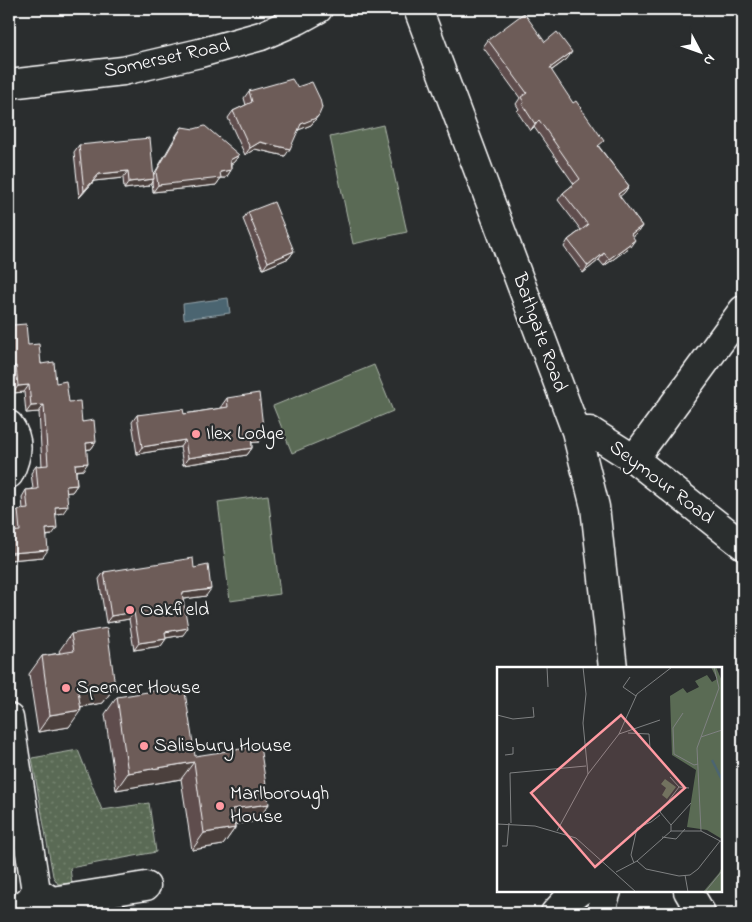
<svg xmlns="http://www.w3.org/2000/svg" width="752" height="922" font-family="'Indie Flower',sans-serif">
	<defs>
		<pattern id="grass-dots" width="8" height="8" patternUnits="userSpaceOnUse" patternTransform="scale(1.25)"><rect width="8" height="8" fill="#5a6b54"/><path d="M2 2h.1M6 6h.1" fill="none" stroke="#73816e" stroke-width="1.8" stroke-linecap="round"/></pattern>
	</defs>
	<rect width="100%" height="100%" fill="#2a2d2e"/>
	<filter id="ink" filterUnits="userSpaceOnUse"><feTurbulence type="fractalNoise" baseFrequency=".02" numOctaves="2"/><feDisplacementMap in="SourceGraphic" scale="10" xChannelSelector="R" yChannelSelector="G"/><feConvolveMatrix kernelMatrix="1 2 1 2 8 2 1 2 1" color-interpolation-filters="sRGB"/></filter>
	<g filter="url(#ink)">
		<path fill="url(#grass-dots)" stroke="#acb5aa" d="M78 750 102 810 149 803 156 852 70 868 72 883 58 884 53 876 32 758Z"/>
		<path fill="#5a6b54" stroke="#acb5aa" d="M383 125 407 232 353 244 330 137Z
			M374 365 393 411 292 453 273 406Z
			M268 495 280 594 230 601 218 502Z"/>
		<path fill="#4c6571" stroke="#94a3aa" d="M228 298 230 313 184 319 183 304Z"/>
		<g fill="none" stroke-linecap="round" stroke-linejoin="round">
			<g stroke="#fff" stroke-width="31">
				<path id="minor" d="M418 9 576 431 595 507 613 668
					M9 84 123 71 200 53 261 36 298 20 318 9
					M9 425C21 442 17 456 9 474
					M576 431H590L634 459 743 545
					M634 459 743 310
					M9 718 36 891
					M36 891 52 901 146 886
					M688 891 701 913
					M13 913 30 900 36 891
					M555 913 567 900 580 891
					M600 913 607 891"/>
			</g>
			<use href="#minor" stroke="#2a2d2e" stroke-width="28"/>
		</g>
		<path fill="#5e4e4d" stroke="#fff" d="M488 40 545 42 567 59 551 71 600 148 629 186 624 193 619 196 642 226 637 233 633 236 630 247 604 266 599 260 583 273 564 247 568 240 581 230 558 200 563 193 574 184 534 127 530 131 517 111 519 109 516 104 520 98 483 47Z
			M297 87 314 122 311 125 298 130 285 156 255 149 245 155 228 118 233 111 246 105 244 98 249 91Z
			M182 127 239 155 234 162 231 164V170L226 178H221L216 185 153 192 152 182 149 186 124 189 123 178 94 181 79 198 74 152 79 145 153 176 177 134Z
			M248 212 294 251 289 258 263 269 243 219Z
			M13 325 56 383 96 442 91 449 86 450 83 470 76 471 77 485 72 492H66L63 513 56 514 52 535 47 536 43 557 9 560V532L15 531 13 517 18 510H23L22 497 26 490 33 489 31 473 36 466H42L39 412 26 413 24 392 13 393 11 373Z
			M227 398 259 442H252V448L247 455 183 465 180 447 137 454 132 422 137 415 184 414 222 408V405Z
			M194 568 206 596 183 599V635L166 638 161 646 134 650 129 619 106 623 99 579 104 572Z
			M71 634 115 686 103 703 81 707 69 727 38 732 29 674 42 656 60 653 59 651Z
			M117 697 195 756 269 804 257 821 235 824V828L223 845 192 850 181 779 116 790 105 714Z"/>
		<path fill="#4c403e" stroke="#fff" d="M572 52 567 59 545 75 550 68Z
			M319 115 311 125 296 131 301 124Z
			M539 120 534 127 530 131 535 124Z
			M260 142 290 149 285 156 255 149 245 155 250 148Z
			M239 155 234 162 225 168 230 160Z
			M231 170 226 178H221L216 185 153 192 158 185 220 172Z
			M128 171 123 178 94 181 79 198 84 191 99 174Z
			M154 179 149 186 124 189 129 182Z
			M629 186 624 193 613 202 618 194Z
			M642 226 637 233 626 241 631 234Z
			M635 240 630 247 604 266 609 259Z
			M294 251 289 258 263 269 268 262Z
			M604 253 599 260 583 273 588 266Z
			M9 366H16L11 373H9Z
			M29 385 24 392 13 393 18 386Z
			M44 405 39 412 26 413 31 406Z
			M264 435 259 442 246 443 251 436Z
			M185 440 180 447 137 454 142 447Z
			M96 442 91 449 81 450 86 443Z
			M252 448 247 455 183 465 188 458Z
			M88 463 83 470 70 471 75 464Z
			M77 485 72 492 61 493 66 486Z
			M68 506 63 513 50 515 55 507Z
			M57 528 52 535 41 536 46 529Z
			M48 550 43 557 9 560V556L11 553Z
			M211 589 206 596 177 600 182 593Z
			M134 612 129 619 106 623 111 616Z
			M188 628 183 635 160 639 165 632Z
			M166 639 161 646 134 650 139 643Z
			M115 686 103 703 66 709 78 691Z
			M81 710 69 727 38 732 50 715Z
			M194 762 181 779 116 790 128 773Z
			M269 804 257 821 220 827 232 809Z
			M235 828 223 845 192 850 204 833Z"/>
		<path fill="#6d5b59" stroke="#fff" d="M524 13 545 42 557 32 572 52 550 68 573 103 576 101 604 141 598 146 629 186 618 194 642 226 631 234 635 240 609 259 604 253 588 266 568 240 588 225 563 193 580 179 539 120 535 124 522 104 524 103 521 97 527 93 488 40Z
			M292 79 297 87 312 82 320 99 322 108 319 115 316 118 301 124 290 149 260 142 250 148 233 111 252 102 249 91Z
			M205 126 239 155 230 160 231 170 220 172 221 178 158 185 156 172 182 127 194 129Z
			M150 138 154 179 129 182 128 171 99 174 84 191 79 145Z
			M274 202 294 251 268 262 248 212Z
			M9 305H12L13 325 26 324 28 345 39 344 41 364 54 362 56 383 66 381 69 402 80 401 82 422 94 420 96 442 86 443 88 463 75 464 77 485 66 486 68 506 55 507 57 528 46 529 48 550 11 553 9 532 20 531 18 510 28 509 26 490 38 489 36 466 48 465 44 405 31 406 29 385 18 386 16 366H9Z
			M259 393 264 435 251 436 252 448 188 458 185 440 142 447 137 415 183 409 184 414 228 407 227 398Z
			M193 558 194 568 208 565 211 589 182 593 188 628 165 632 166 639 139 643 134 612 111 616 104 572Z
			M107 628 115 686 78 691 81 710 50 715 42 656 74 651 71 634Z
			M184 686 195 756 260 746 269 804 232 809 235 828 204 833 194 762 128 773 117 697Z
			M135 906 136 913H88Z"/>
	</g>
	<g fill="#ff9aa2" stroke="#2a2d2e" stroke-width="2">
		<circle cx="196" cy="434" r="5"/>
		<circle cx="130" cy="610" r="5"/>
		<circle cx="66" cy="688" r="5"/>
		<circle cx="144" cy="746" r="5"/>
		<circle cx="220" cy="806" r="5"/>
	</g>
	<g text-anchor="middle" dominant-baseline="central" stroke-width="4.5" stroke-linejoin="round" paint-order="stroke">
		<g font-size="20" fill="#fff" stroke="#2a2d2e">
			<text transform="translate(167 59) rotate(-12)">Somerset Road</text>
			<text transform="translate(539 333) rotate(70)">Bathgate Road</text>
			<text transform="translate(661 483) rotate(37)">Seymour Road</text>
		</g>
		<g font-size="20" fill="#fff" stroke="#2a2d2e" text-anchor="start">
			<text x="206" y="434">Ilex Lodge</text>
			<text x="140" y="610">Oakfield</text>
			<text x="76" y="688">Spencer House</text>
			<text x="154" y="746">Salisbury House</text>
			<text x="230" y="794">Marlborough<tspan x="230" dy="23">House</tspan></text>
		</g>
	</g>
	<g transform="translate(497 667)">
		<rect width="225" height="225" fill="#2a2d2e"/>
		<path d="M168 112 179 120 170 132 165 128 169 121 164 117Z" fill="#5a6b54"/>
		<path d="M214 0H219L225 14V172L210 163 190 160 199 103 175 88 173 29 186 21 190 26 202 20 198 14 210 8 215 15 220 12ZM225 200V225H206L222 206Z" fill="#5a6b54"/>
		<path fill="none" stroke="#4c6571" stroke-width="2.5" d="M215 93 225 113"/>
		<path fill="none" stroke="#7f8182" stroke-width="1" d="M50 0 51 20M86 0 89 27 86 56 91 107M133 10 126 20 139 29M186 46 176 61 177 87 197 98 201 97M0 48 16 52 37 50 36 40M131 66 152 67 153 81M122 67 163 53M204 70 222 21 217 0M8 88 16 87V80M173 110 182 120 192 121M14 156 13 106 89 99M0 157 38 159 79 171 139 225M174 158 194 136M60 164 91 107 122 67 140 27 175 0M174 164V158L163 145 182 120M204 164 200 81 204 70 225 63M165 170 179 172 188 162M5 179H10L12 156M140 194 149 202 182 209 193 208 201 202 223 174M137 196 134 188 140 161 154 155 163 148M119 205 140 194 174 164H204L225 175M188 208 191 225M208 225 225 204"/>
		<path fill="#ff9aa2" fill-opacity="0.15" stroke="#ff9aa2" stroke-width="2.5" d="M124 48 188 121 98 200 34 126Z"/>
		<rect width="225" height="225" fill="none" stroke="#fff" stroke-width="2.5"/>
	</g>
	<rect width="752" height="922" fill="none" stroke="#2a2d2e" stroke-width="30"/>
	<rect x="15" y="15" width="722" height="892" fill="none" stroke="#fff" stroke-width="2" filter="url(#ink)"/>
	<g transform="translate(700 52) rotate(131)" stroke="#2a2d2e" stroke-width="4" paint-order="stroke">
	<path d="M0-4L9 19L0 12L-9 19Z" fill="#ffffff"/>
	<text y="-8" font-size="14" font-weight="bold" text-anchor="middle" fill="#ffffff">N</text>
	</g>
</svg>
